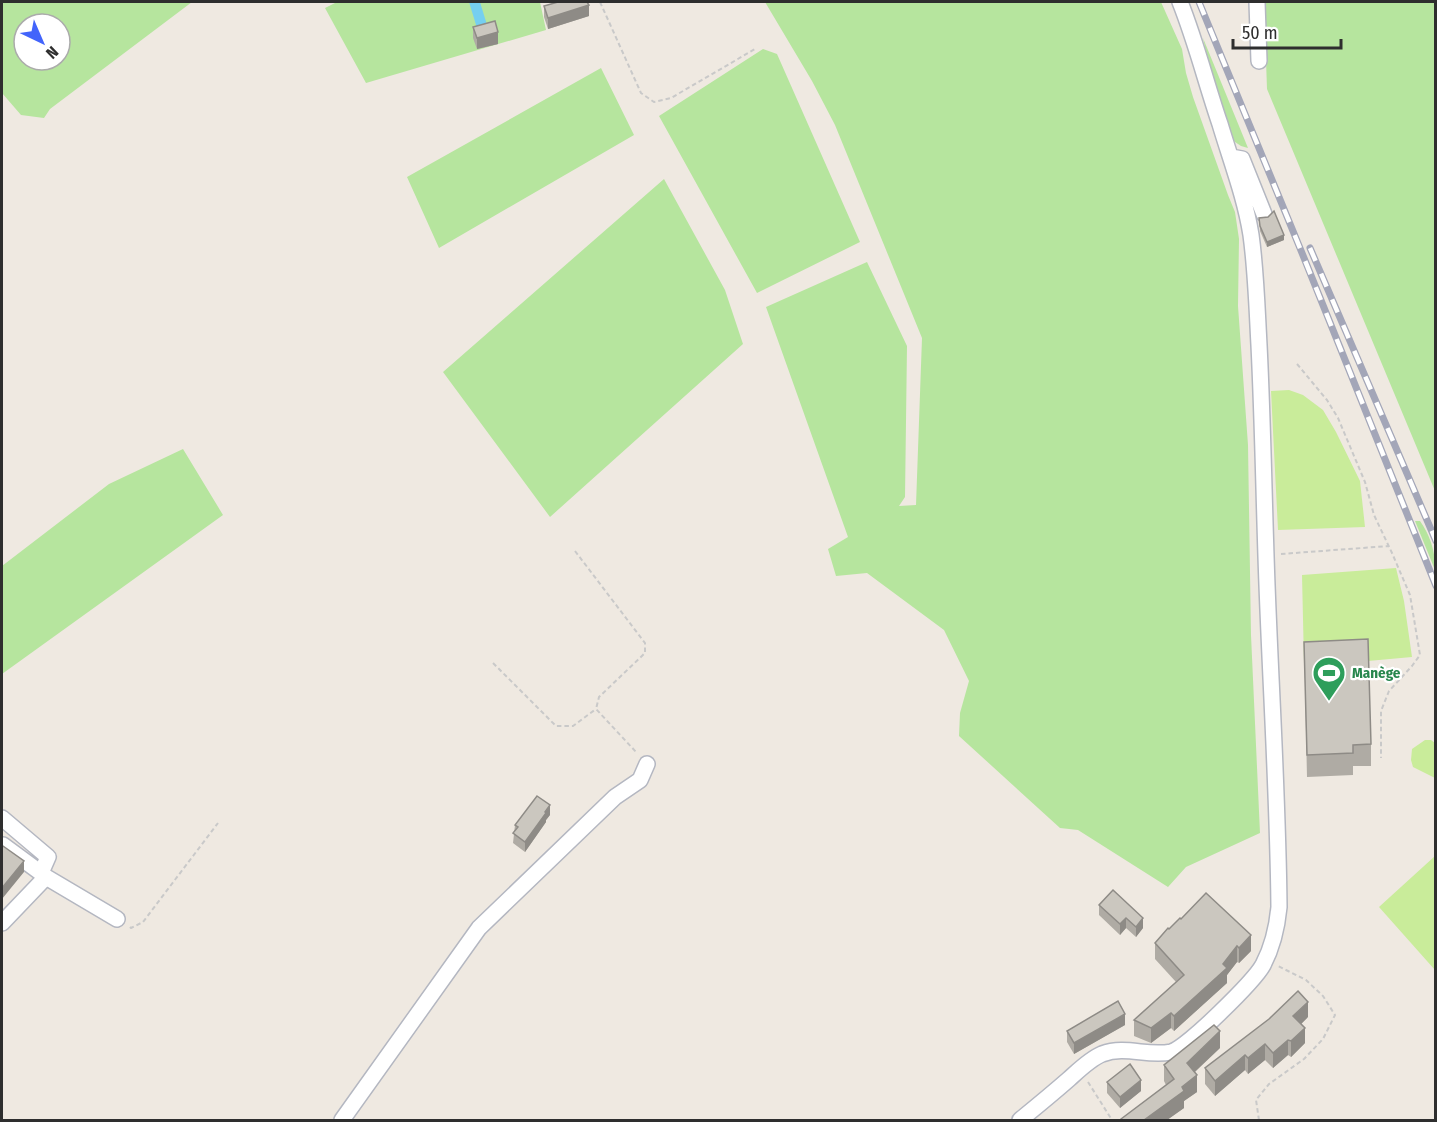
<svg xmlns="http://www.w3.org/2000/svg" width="1437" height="1122" font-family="'Fira Sans Condensed',sans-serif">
	<rect width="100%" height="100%" fill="#efe9e1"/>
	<path fill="#b6e59e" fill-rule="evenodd" d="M2 2H192L50 109 44 118 21 115 2 93ZM24 24H60V60H24Z
		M337 2H540L546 30 366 83 325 8Z
		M765 2H1161L1182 49 1186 73 1193 97 1228 195 1235 212 1239 239 1238 306 1248 445 1251 635 1260 833 1186 867 1168 887 1078 830 1060 828 959 736 960 713 969 681 944 630 867 573 836 576 828 549 848 537 766 307 867 262 907 346 905 497 899 506 916 505 922 338 835 125 812 81Z
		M1264 2H1435V491L1267 89Z
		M1203 38 1248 148 1241 146 1235 142 1230 135 1215 94Z
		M763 49 777 54 860 242 757 293 659 116Z
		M601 68 634 135 439 248 407 177Z
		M664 179 725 290 743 344 550 517 443 372Z
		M183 449 223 515 2 674V566L109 484Z
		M1415 521H1420C1430 535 1436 553 1435 570Z"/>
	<path fill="#c9ec9a" d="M1289 390 1303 395 1323 410 1336 432 1360 481 1365 527 1278 530 1271 391Z
		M1396 568 1404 601 1412 657 1368 661 1304 663 1302 575Z
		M1425 740H1431L1435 743V778L1413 767 1411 760 1412 749Z
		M1435 856V970L1379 907Z"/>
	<path fill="#75cff0" d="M469 2H480L487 25 477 28Z"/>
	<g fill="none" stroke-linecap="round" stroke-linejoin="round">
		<g stroke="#b4b7c1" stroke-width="18">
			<path id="minor" d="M1257 2 1259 61
				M1231 157 1242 159 1264 214
				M2 818 48 857 41 873 46 877
				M2 846 3 845 41 873
				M2 923 46 877 117 919
				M342 1120 479 928 615 797 640 780 647 764
				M1020 1120C1036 1107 1053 1093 1069 1079 1079 1070 1090 1059 1102 1054 1126 1045 1147 1057 1171 1052 1187 1048 1254 981 1263 965 1273 946 1277 928 1279 907 1278 800 1271 692 1267 585 1264 505 1263 425 1259 345 1257 309 1256 271 1251 235 1245 197 1231 161 1220 124 1206 83 1196 42 1180 2"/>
		</g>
		<path stroke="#c9c9c9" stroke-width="2" stroke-dasharray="4.5 3" stroke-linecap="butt" d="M600 2 641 93 654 102 671 98 755 49
			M1297 364 1327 400 1338 418 1365 482 1374 515 1392 553 1410 595 1420 655 1412 666 1389 691 1381 711V758
			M575 551 645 643V653L599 697 596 709 637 753
			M1281 554 1389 546
			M493 663 556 726H573L596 709
			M130 927 131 928 143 922 218 823
			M1088 1082 1112 1120
			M1259 1120 1256 1100 1269 1084 1304 1059 1323 1039 1335 1015 1323 996 1306 980 1278 966"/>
		<use href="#minor" stroke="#fff" stroke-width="15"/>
		<g stroke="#a3a6b8" stroke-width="7">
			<path id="rail" d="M1199 2 1302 253 1436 586
				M1310 248 1436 541"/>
		</g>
		<use href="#rail" stroke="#fff" stroke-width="4.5" stroke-dasharray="14" stroke-linecap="butt"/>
	</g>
	<path fill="#afaba4" d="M544 6 589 16 548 29 544 17Z
		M473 27 498 44 477 49 473 38Z
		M1268 217 1284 240 1267 247 1260 231 1259 218Z
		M1304 642 1371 744V766H1353V775L1307 777Z
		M550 815 546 820V822L525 852 513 843 515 825Z
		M1113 890 1143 928 1136 937 1126 928 1120 935 1099 915V905Z
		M1181 919 1251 951 1239 963 1237 962 1227 975V983L1174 1031 1171 1028 1151 1043 1134 1036V1020L1176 982 1155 959V943L1169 929Z
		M1308 1017 1301 1024 1305 1043 1291 1057 1288 1055 1273 1068 1265 1060 1248 1074 1245 1070 1215 1096 1205 1084V1068Z
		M1125 1025 1074 1054 1067 1042V1031Z
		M1220 1048 1195 1072 1197 1092 1184 1101V1108L1167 1120H1121V1119L1166 1085 1164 1081V1065Z
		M1107 1082 1141 1091 1120 1108 1107 1093Z"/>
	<path fill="#8e8b86" d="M589 5V16L548 29V18Z
		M498 32V44L477 49V38Z
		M1284 235V240L1267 247V242Z
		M550 805V815L546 820V822L525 852V842Z
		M24 861V872L2 899V888Z
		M1126 918V928L1120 935V924Z
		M1143 918V928L1136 937V927Z
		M1251 935V951L1239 963V948Z
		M1237 946V962L1227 975V983L1174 1031V1016L1223 964Z
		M1308 1002V1017L1293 1032V1016Z
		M1171 1013V1028L1151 1043V1028Z
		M1125 1014V1025L1074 1054V1043Z
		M1305 1028V1043L1291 1057V1041Z
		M1220 1031V1048L1187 1079V1063Z
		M1288 1040V1055L1273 1068V1053Z
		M1265 1044V1060L1248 1074V1058Z
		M1245 1055V1070L1215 1096V1081Z
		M1197 1075V1092L1184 1101V1108L1167 1120H1144L1182 1087Z
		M1141 1080V1091L1120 1108V1097Z"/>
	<path fill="#cbc7bf" stroke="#8e8b86" stroke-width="1.5" d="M558 2H587L589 5 548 18 544 6Z
		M495 21 498 32 477 38 473 27Z
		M1274 211 1284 235 1267 242 1260 226 1259 218 1268 217Z
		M1368 639 1371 744 1353 745V753L1307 755 1304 642Z
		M537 796 550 805 545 812 546 813 525 842 513 833 518 827 515 825Z
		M3 846 24 861 2 888V848Z
		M1113 890 1143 918 1136 927 1126 918 1120 924 1099 905Z
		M1206 893 1251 935 1239 948 1237 946 1223 964 1227 968 1174 1016 1171 1013 1151 1028 1134 1020 1184 975 1155 943 1168 928 1169 929 1180 918 1181 919Z
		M1298 991 1308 1002 1293 1016 1305 1028 1291 1041 1288 1040 1273 1053 1265 1044 1248 1058 1245 1055 1215 1081 1205 1068 1269 1019Z
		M1118 1001 1125 1014 1074 1043 1067 1031Z
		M1214 1025 1220 1031 1187 1063 1197 1075 1182 1087 1184 1091 1144 1120H1122L1121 1119 1174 1079 1164 1065Z
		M1130 1064 1141 1080 1120 1097 1107 1082Z"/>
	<defs>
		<g id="stadium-pin" transform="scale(1.725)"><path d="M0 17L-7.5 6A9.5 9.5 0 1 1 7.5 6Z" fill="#2e9e5b" stroke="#fff"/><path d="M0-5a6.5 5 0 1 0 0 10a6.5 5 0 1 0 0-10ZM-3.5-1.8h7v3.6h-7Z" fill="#fff"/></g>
	</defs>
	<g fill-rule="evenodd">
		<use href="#stadium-pin" x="1329" y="673"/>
	</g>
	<g text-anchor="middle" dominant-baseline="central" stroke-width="4.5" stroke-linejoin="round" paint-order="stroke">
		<g font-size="15" font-weight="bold" fill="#27864d" stroke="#fff" text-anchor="start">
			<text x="1352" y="673">Manège</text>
		</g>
	</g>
	<rect width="1437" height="1122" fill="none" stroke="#2e2e2e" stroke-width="6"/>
	<g transform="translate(42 42) rotate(136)"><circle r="28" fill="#ffffff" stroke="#ababab" stroke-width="1.5"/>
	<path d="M0-4.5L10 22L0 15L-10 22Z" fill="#4264fb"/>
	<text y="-9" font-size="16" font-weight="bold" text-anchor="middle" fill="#2e2e2e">N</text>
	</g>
	<path d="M1233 39v9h108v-9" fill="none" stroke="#2e2e2e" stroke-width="3"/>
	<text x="1242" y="39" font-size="18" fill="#2e2e2e" stroke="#ffffff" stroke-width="4.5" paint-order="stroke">50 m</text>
</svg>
